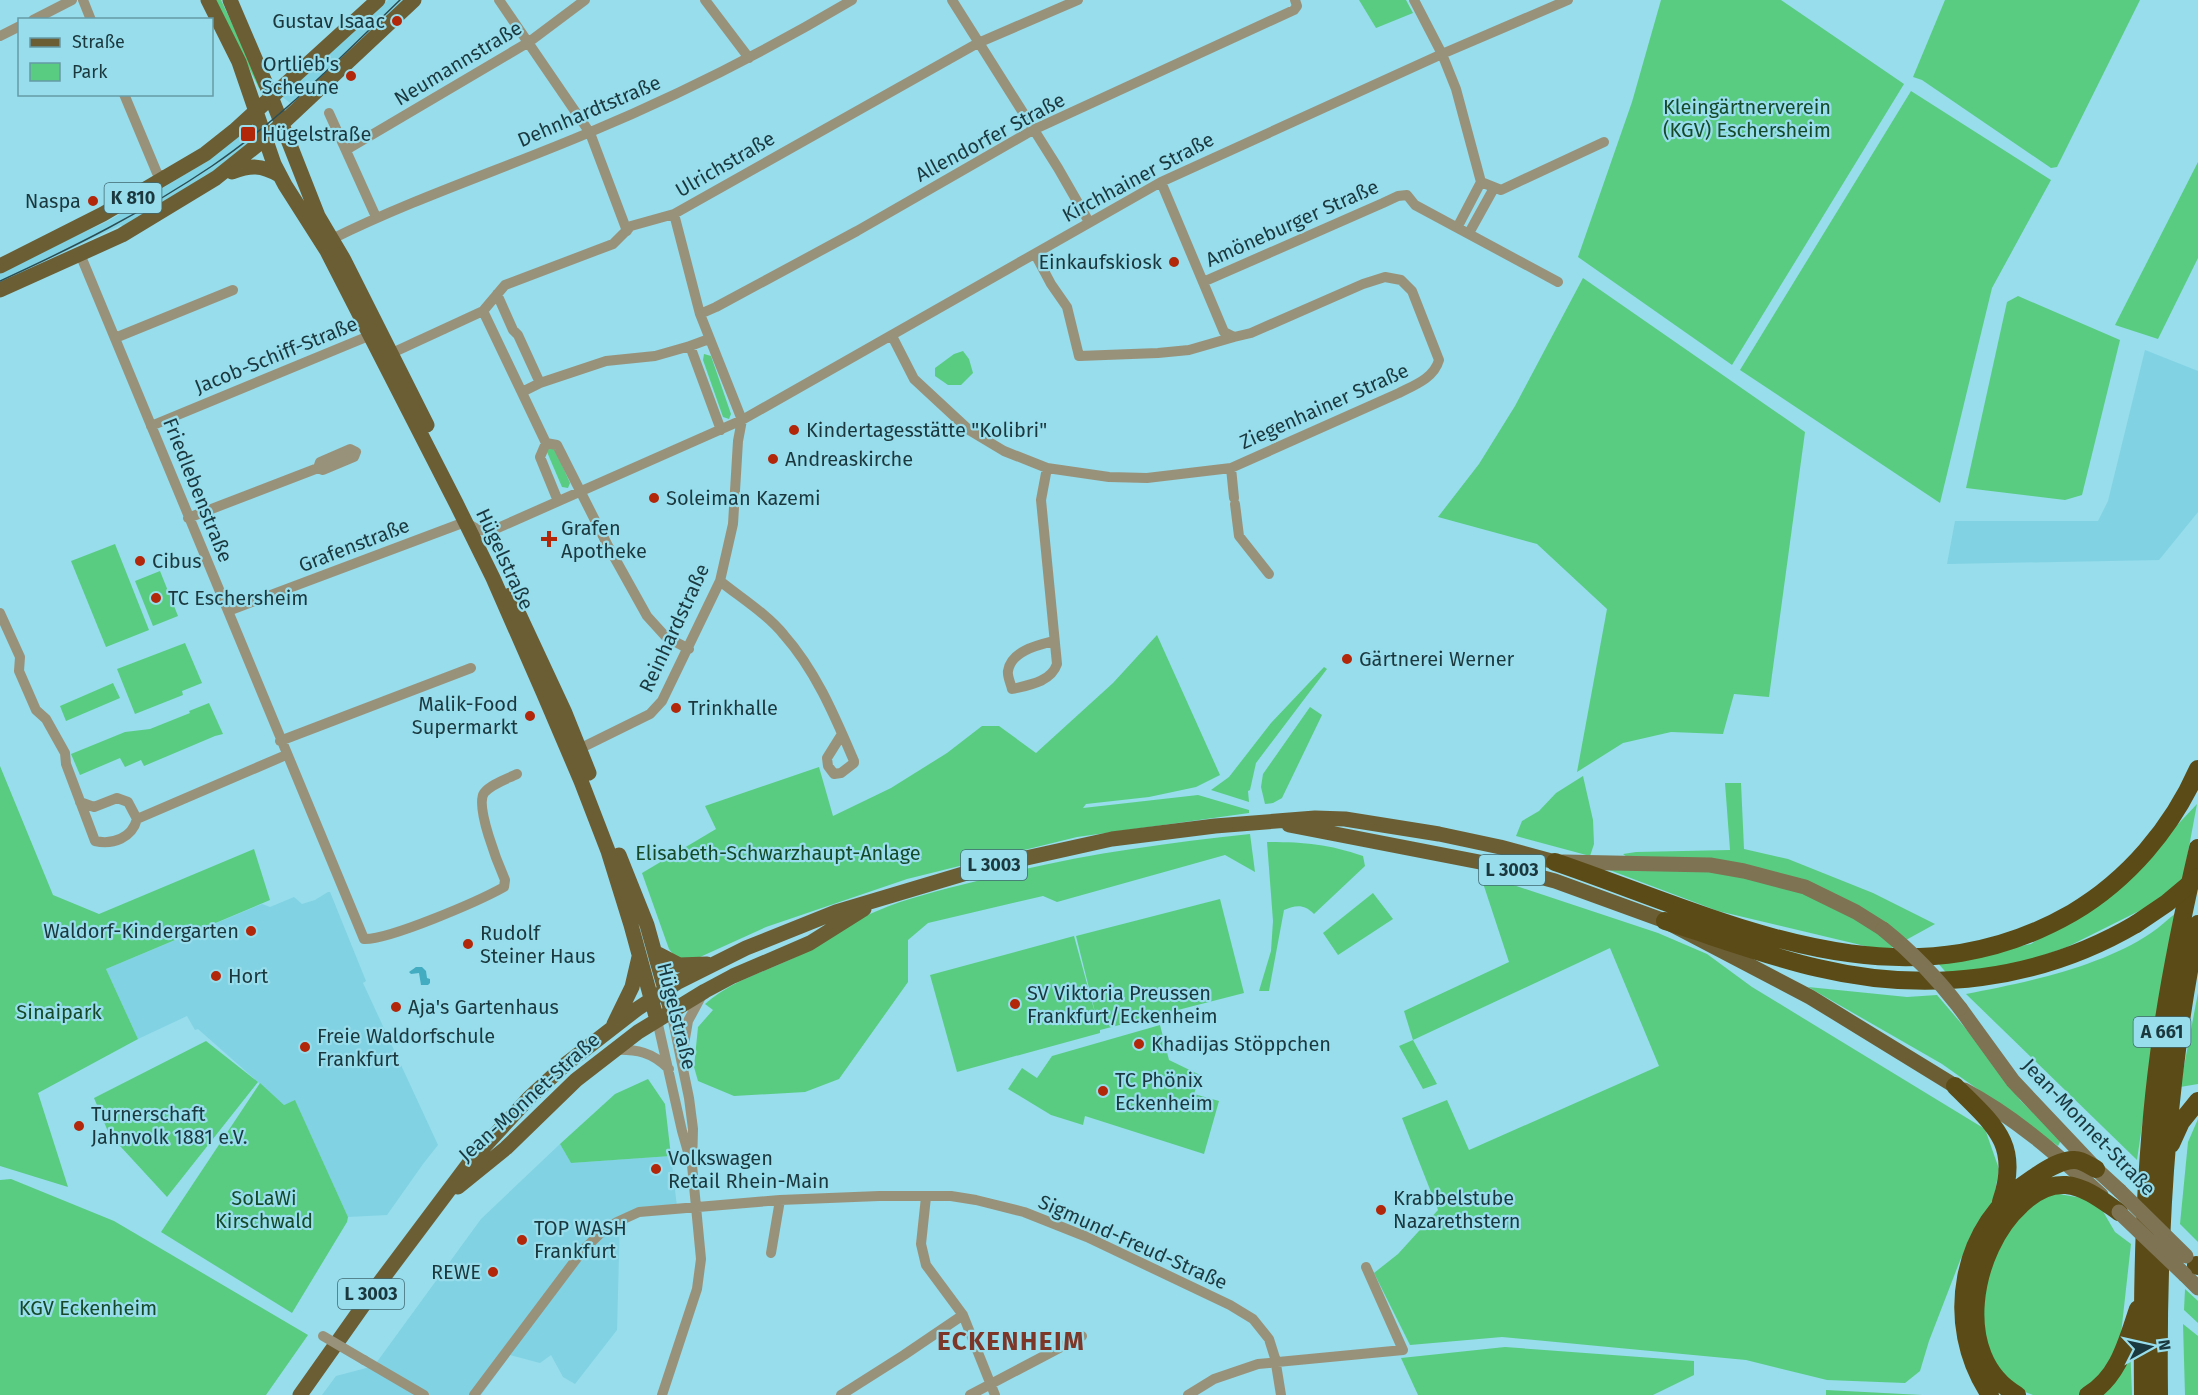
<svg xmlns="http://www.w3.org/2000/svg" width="2198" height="1395" font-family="'Fira Sans',sans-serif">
	<rect width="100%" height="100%" fill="#97ddec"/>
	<path fill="#81d2e3" d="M388 0H405L293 105 281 96Z
		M244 132 253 142 218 169 123 227 121 225 0 283V272L110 220 209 160Z
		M2145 350 2198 371V512L2159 560 1947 564 1955 521H2098L2108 501Z
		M328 892H330L366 981 363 983 438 1145 423 1164 387 1215 348 1217 295 1101 284 1105 198 1029 195 1030 187 1016 138 1039 106 969 262 904 270 907 294 897 302 904 315 900Z
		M560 1144 571 1163 671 1156 677 1207 620 1216 617 1330 575 1384 563 1377 551 1355 540 1363 510 1355 481 1395H322L336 1376 374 1366 481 1219Z"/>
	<path fill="#59cc81" d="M215 0H221L262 87 259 88Z
		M1359 0H1406L1413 13 1376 28Z
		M1661 0H1781L1904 84 1732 365 1578 257 1632 102Z
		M1945 0H2140L2057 167 2051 168 1922 80 1913 77Z
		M1911 91 2051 180 1992 288 1940 503 1740 370Z
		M2198 162V258L2158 339 2115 325Z
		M1583 278 1805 432 1769 697 1734 694 1723 734 1671 732 1623 743 1577 772 1607 609 1537 544 1438 517 1479 464 1515 406Z
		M2018 296 2120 340 2082 495 2065 500 1966 488 2007 302Z
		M963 351 969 359 973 373 961 385H948L935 376V368L954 354Z
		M704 354 711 356 731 414 729 419 723 417 703 360Z
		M549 447 555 449 570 483 568 488 562 487 547 452Z
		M115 544 149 630 106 647 71 561Z
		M160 571 178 616 153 626 135 581Z
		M1157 635 1220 775 1196 787 1149 797 1086 804 1083 808 1198 795 1249 810V813L1077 837 907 879 766 927 700 957 687 960 677 959 669 949 642 873 716 829 705 806 819 767 833 816 891 788 947 753 982 726H999L1036 753 1113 683Z
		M185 643 202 683 182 691 183 695 135 714 117 669Z
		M1324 667 1327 669 1256 763 1250 790 1248 791 1249 802 1211 790 1229 777 1271 723Z
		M113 683 120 698 66 721 60 706Z
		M209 703 223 734 215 736 144 766 141 760 125 767 120 758 80 775 71 754 125 732 150 729 190 713 189 711Z
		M1310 707 1322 715 1282 798 1273 803 1265 804 1261 787 1263 774Z
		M0 766 53 895 99 914 254 849 270 900 106 969 138 1039 38 1093 68 1187 0 1166Z
		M1583 776 1593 820 1594 844 1590 856 1516 836 1522 821 1539 811 1556 793Z
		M1725 783H1741L1744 849 1788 859 1873 893 1935 924 1886 951 1718 911 1604 868 1642 869 1623 854 1636 852 1730 850Z
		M2197 804 2183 879 2151 905 2067 947 2024 962 1949 976 1937 962 2031 944 2116 890Z
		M1250 834 1255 872 1225 855 1057 902 1043 896 928 923 908 940V982L839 1079 805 1092 734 1096 698 1081 694 1067 698 1027 713 1010 705 1004C734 978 772 970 806 952 830 938 851 921 877 911 907 898 941 890 973 882 1064 857 1156 844 1250 834Z
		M1267 842C1304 842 1328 844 1363 856L1365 866 1314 914C1304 904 1296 905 1284 910L1269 991H1259L1271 951 1273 921Z
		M1480 874 1658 933 1707 954 1752 987 1985 1129 1999 1169 1993 1203 1961 1258 1929 1341 1920 1371 1905 1383 1827 1380 1746 1360 1502 1337 1410 1345 1374 1273 1398 1254 1438 1210 1402 1118 1447 1100 1469 1150 1659 1066 1610 948 1413 1040 1437 1084 1423 1089 1399 1046 1413 1040 1404 1011 1509 962Z
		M1373 893 1393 919 1338 955 1323 933Z
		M1220 899 1244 993 1100 1030V1033L957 1072 930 975 1074 936 1098 1024 1076 936Z
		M2176 913 2162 989 2137 1160 1966 994C2024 983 2101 967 2151 933 2160 927 2168 919 2176 913Z
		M1808 987 1907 997 1937 995 1984 1050 2020 1100 2061 1140 2058 1146 1942 1064Z
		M2198 993V1084L2180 1087Z
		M1160 1025 1169 1060 1200 1075 1194 1094 1219 1101 1204 1154 1085 1116 1083 1125 1051 1115 1008 1089 1022 1068 1037 1078 1052 1056Z
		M206 1041 258 1082 167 1197 109 1134 94 1098Z
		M648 1079 665 1104 671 1156 571 1163 560 1144 615 1094Z
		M260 1083 284 1105 295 1100 348 1217 347 1222 292 1313 161 1232Z
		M2198 1119V1242L2180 1224 2188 1142Z
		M11 1179 114 1221 308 1335 266 1395H0V1180Z
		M2053 1193 2082 1198 2101 1208 2115 1232 2131 1244 2121 1334 2111 1362 2098 1382 2079 1395H2033L2017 1389 1989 1360 1981 1312 1986 1270 2018 1214 2040 1199Z
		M2185 1289 2198 1301V1323L2184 1310Z
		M2183 1324 2198 1336V1395H2185Z
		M2130 1345 2132 1395H2100Z
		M1505 1347 1694 1361V1375L1653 1395H1418L1401 1358Z
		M1826 1390 1922 1395H1826Z"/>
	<path fill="#43acc0" d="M416 967H422L426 971 427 978 430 979V983L428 985H421L419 973 411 974 409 972Z"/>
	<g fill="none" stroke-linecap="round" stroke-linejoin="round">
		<path stroke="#99927b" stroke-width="10" d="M83 0 91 20
			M499 0 590 133 627 231
			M705 0 749 58
			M952 0 1058 168 1089 222
			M1414 0 1442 54 1456 89 1481 182
			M33 20 72 0
			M0 36 20 26
			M124 94 157 173 167 178
			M329 113 376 217
			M346 150 529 42 585 0
			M1481 182 1501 190 1604 142
			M1458 226 1481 182
			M1469 233 1494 188
			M332 239C415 198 503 169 588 133 679 95 768 50 852 0
			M80 254 364 939C389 940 479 901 504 887L505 880C498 864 475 806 484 793 491 784 507 779 517 774
			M1035 254 1051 284 1067 307 1079 356 1158 353 1189 350 1234 337
			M1203 282 1383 203 1398 196 1407 195 1415 205 1558 282
			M497 294 513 330 518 335 540 383
			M483 311 546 443 540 457 558 501
			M700 314 716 307 857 231 1033 130 1294 10 1297 6 1295 0
			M892 336 914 379 969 430 1004 451 1047 468 1109 477 1147 478 1231 468 1399 393C1415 385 1434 378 1439 360L1412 291 1401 280 1385 277 1363 284 1251 333 1234 337 1224 332 1161 182
			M115 338 233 290
			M709 339 690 346 721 430
			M392 353 483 311 505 285 613 244 631 226 674 214 978 43 1078 0
			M522 392 540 383 606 361 655 356 690 346
			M151 426 376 333
			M546 443 557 445 608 546 647 616 666 637 689 649
			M350 449 356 452 354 457 323 470 318 468 320 462Z
			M1047 468 1041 500 1057 664C1051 682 1029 685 1012 689 1011 684 1007 676 1008 671 1011 651 1038 645 1054 641
			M1231 468 1234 498
			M1235 504 1239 536 1269 574
			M188 518 318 468
			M720 581C741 598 767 614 784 635 816 671 835 717 854 761V763L841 773 834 774 828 766 827 758 842 734
			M228 611 465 522 479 530 491 531 742 420 1161 182 1442 54 1568 0
			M0 613 20 657 19 671 36 710 46 719 65 753 66 764 95 841C113 845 132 838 137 819L128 802 117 798 94 807 80 802
			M280 741 471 668
			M579 749 650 714 662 701 720 581 733 524 738 441 742 420 700 314 674 214
			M137 819 286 755
			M657 1020 682 1131 690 1159
			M613 1050C637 1049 652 1052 669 1069
			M683 1050 688 1021 702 995
			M926 1197 921 1244 926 1265 963 1315 995 1395
			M771 1253 780 1200
			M364 1360 424 1395
			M474 1395 583 1250 605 1229 617 1222 639 1212 780 1200 879 1196H951L976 1200 1024 1212 1087 1237 1230 1305 1253 1319 1269 1339 1275 1358 1281 1395
			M662 1395 697 1289 701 1259 692 1165 693 1129 689 1098 671 1011
			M841 1395 904 1355 963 1315
			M970 1395 1082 1336
			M1188 1395 1214 1379 1258 1364 1403 1350 1366 1267"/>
		<path stroke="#7e7352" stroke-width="15" d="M1563 862 1710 865 1744 871 1805 887 1856 912 1883 929
			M1960 1008 2013 1081 2096 1169 2120 1191
			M1964 1090C2015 1117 2059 1156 2101 1195
			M2185 1275 2198 1288"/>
		<path stroke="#6b5e34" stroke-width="15" d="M208 0 239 62 274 164 285 185 327 251 456 503 493 578 543 692 581 781 608 851 631 925 657 1020
			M230 0 268 89 318 216 344 260 427 425
			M232 172C251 165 261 165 279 175
			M0 266 103 214 205 154 234 131 378 0
			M0 290 122 235 216 178 271 134 414 0
			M510 595 565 713 589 773
			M1289 825 1495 865 1555 881 1665 921 1810 997 1955 1086
			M619 855 647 925 671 1011
			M656 953 679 965 707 964
			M614 1024 632 987 639 957
			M458 1187 506 1148 576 1080 638 1032 705 991 733 976 810 943 864 909
			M300 1395 377 1286 470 1162 529 1098 566 1064 637 1009 678 982 746 948 836 912 990 866 1112 839 1215 826 1315 818 1345 819 1439 834 1500 847 1555 862"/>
		<path stroke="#5b4b16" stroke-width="18" d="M1555 862C1725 920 1898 1013 2072 913 2128 880 2172 828 2198 769
			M1665 921C1716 937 1766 956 1818 968 1927 994 2039 981 2136 924
			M1955 1086C1994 1125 2021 1144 2001 1202
			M2171 1144 2181 1122 2198 1101
			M2196 1265 2198 1266
			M1990 1395C1942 1324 1960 1224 2033 1178 2044 1171 2061 1159 2075 1160 2082 1160 2090 1166 2096 1169
			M2017 1395C1951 1357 1972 1249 2021 1205 2033 1193 2048 1184 2066 1185 2086 1187 2103 1201 2119 1212
			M2088 1395C2119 1377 2127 1341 2138 1309
			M2143 1395C2142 1282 2144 1167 2159 1054 2168 984 2182 917 2198 848
			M2159 1395C2157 1238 2166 1078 2198 924"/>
		<path stroke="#2b4e55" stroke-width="1.5" d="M0 281C74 247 144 212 212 166 281 119 340 58 400 0"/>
		<path stroke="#99927b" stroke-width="10" d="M323 1336 364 1360"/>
		<path stroke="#7e7352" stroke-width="15" d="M1883 929C1912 952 1937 978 1960 1008
			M2120 1191 2186 1256
			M2119 1212 2185 1275"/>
		<path stroke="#5b4b16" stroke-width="18" d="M2136 924 2167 903 2198 877"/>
	</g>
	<g fill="#b2260a" stroke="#97ddec" stroke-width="2">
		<circle cx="397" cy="21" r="6"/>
		<circle cx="351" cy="76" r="6"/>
		<rect x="240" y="126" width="16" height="16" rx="3"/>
		<circle cx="93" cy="201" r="6"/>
		<circle cx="1174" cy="262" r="6"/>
		<circle cx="794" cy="430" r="6"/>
		<circle cx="773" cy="459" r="6"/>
		<circle cx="654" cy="498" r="6"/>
		<path d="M546 530h6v6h6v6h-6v6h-6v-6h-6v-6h6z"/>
		<circle cx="140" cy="561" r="6"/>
		<circle cx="156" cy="598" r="6"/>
		<circle cx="1347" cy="659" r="6"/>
		<circle cx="676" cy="708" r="6"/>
		<circle cx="530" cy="716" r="6"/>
		<circle cx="251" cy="931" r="6"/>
		<circle cx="468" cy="944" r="6"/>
		<circle cx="216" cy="976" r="6"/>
		<circle cx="1015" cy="1004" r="6"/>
		<circle cx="396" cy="1007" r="6"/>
		<circle cx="1139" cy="1044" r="6"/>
		<circle cx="305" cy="1047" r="6"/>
		<circle cx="1103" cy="1091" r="6"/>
		<circle cx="79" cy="1126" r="6"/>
		<circle cx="656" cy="1169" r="6"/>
		<circle cx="1381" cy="1210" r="6"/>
		<circle cx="522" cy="1240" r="6"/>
		<circle cx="493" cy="1272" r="6"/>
	</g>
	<g text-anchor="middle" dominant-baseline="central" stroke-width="4.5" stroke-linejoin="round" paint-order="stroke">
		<g fill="#97ddec" stroke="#406a72" stroke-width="1.5">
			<rect x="104.5" y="183" width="57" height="30" rx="4.5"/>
			<rect x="961" y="850" width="66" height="30" rx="4.5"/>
			<rect x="1479" y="855" width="66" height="30" rx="4.5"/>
			<rect x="2133.5" y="1017" width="57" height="30" rx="4.5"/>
			<rect x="338" y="1279" width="66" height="30" rx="4.5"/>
		</g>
		<g font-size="18" font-weight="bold" fill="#1b383e">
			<text x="133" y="198">K 810</text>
			<text x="994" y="865">L 3003</text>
			<text x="1512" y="870">L 3003</text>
			<text x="2162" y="1032">A 661</text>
			<text x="371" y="1294">L 3003</text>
		</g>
		<g font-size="20" fill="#1b383e" stroke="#97ddec" text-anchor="start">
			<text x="385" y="21" text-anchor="end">Gustav Isaac</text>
			<text x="339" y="64" text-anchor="end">Ortlieb's<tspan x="339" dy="23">Scheune</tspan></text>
			<text x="262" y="134">Hügelstraße</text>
			<text x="81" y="201" text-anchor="end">Naspa</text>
			<text x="1162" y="262" text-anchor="end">Einkaufskiosk</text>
			<text x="806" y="430">Kindertagesstätte "Kolibri"</text>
			<text x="785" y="459">Andreaskirche</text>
			<text x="666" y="498">Soleiman Kazemi</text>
			<text x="561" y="528">Grafen<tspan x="561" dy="23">Apotheke</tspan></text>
			<text x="152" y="561">Cibus</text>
			<text x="168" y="598">TC Eschersheim</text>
			<text x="1359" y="659">Gärtnerei Werner</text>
			<text x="518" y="704" text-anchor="end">Malik-Food<tspan x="518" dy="23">Supermarkt</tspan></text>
			<text x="688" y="708">Trinkhalle</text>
			<text x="239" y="931" text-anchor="end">Waldorf-Kindergarten</text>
			<text x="480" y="933">Rudolf<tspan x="480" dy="23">Steiner Haus</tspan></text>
			<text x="228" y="976">Hort</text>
			<text x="1027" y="993">SV Viktoria Preussen<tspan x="1027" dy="23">Frankfurt/Eckenheim</tspan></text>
			<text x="408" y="1007">Aja's Gartenhaus</text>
			<text x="317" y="1036">Freie Waldorfschule<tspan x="317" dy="23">Frankfurt</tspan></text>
			<text x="1151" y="1044">Khadijas Stöppchen</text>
			<text x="1115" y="1080">TC Phönix<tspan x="1115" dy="23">Eckenheim</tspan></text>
			<text x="91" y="1114">Turnerschaft<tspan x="91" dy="23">Jahnvolk 1881 e.V.</tspan></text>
			<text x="668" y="1158">Volkswagen<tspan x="668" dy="23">Retail Rhein-Main</tspan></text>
			<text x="1393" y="1198">Krabbelstube<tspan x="1393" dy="23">Nazarethstern</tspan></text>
			<text x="534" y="1228">TOP WASH<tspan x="534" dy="23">Frankfurt</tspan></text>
			<text x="481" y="1272" text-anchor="end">REWE</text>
		</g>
		<g font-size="20" fill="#1b383e" stroke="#97ddec">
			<text transform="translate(458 63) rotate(-31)">Neumannstraße</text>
			<text transform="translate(589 111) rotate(-23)">Dehnhardtstraße</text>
			<text transform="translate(990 137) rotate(-28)">Allendorfer Straße</text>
			<text transform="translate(725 164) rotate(-30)">Ulrichstraße</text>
			<text transform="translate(1138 177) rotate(-28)">Kirchhainer Straße</text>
			<text transform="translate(1292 223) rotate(-24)">Amöneburger Straße</text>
			<text transform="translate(276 355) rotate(-22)">Jacob-Schiff-Straße</text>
			<text transform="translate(1324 406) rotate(-24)">Ziegenhainer Straße</text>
			<text transform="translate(198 490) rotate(68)">Friedlebenstraße</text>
			<text transform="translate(354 545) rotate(-21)">Grafenstraße</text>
			<text transform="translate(505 559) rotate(65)">Hügelstraße</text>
			<text transform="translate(674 628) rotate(-65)">Reinhardstraße</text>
			<text transform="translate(677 1016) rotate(76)">Hügelstraße</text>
			<text transform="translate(529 1097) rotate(-42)">Jean-Monnet-Straße</text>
			<text transform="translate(2089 1127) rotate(46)">Jean-Monnet-Straße</text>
			<text transform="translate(1133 1242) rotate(24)">Sigmund-Freud-Straße</text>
		</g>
		<g font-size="20" fill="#154928" stroke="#97ddec">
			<text x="1747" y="107">Kleingärtnerverein<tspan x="1747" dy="23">(KGV) Eschersheim</tspan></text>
			<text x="778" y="853">Elisabeth-Schwarzhaupt-Anlage</text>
			<text x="59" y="1012">Sinaipark</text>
			<text x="264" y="1198">SoLaWi<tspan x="264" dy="23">Kirschwald</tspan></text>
			<text x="88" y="1308">KGV Eckenheim</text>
		</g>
		<g font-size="26" font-weight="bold" letter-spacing="1.5" fill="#7c3729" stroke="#97ddec">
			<text x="1011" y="1341">ECKENHEIM</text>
		</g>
	</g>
	<rect x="18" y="18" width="195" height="78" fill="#97ddec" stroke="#659ba6" stroke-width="1.5"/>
	<rect x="30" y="38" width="30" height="9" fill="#6b5e34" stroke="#659ba6" stroke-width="1.5"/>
	<text x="72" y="48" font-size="18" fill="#1b383e">Straße</text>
	<rect x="30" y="63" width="30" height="18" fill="#59cc81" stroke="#659ba6" stroke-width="1.5"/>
	<text x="72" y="78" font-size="18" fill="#1b383e">Park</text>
	<g transform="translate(2150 1347) rotate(82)" stroke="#97ddec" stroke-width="4.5" paint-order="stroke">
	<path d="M0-4.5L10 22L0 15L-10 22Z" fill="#1b383e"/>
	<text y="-9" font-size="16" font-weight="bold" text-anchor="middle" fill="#1b383e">N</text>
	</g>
</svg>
